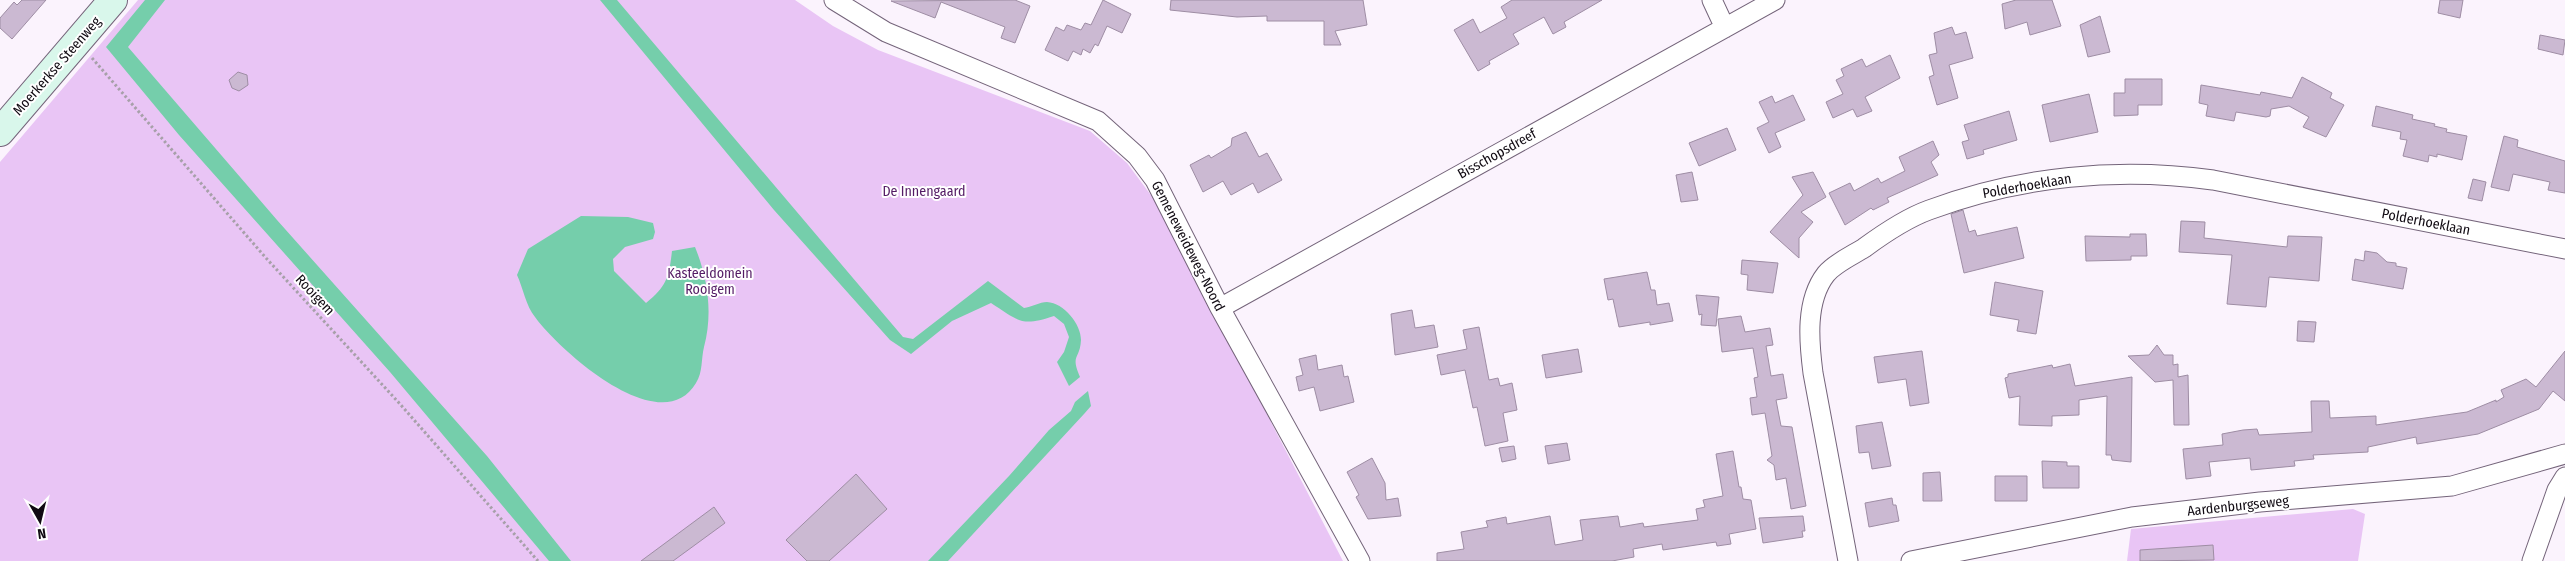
<svg xmlns="http://www.w3.org/2000/svg" width="2565" height="561" font-family="'Fira Sans Condensed',sans-serif">
	<rect width="100%" height="100%" fill="#fbf3fd"/>
	<path fill="#e9c5f5" d="M138 0H795L833 26 878 50 1090 131 1127 163 1159 206 1343 561H0V162Z
		M2353 509 2365 514 2358 561H2127L2131 529Z"/>
	<path fill="#75ceab" d="M145 0H165L128 47 277 220 487 456 571 561H549L390 372 179 135 106 47Z
		M600 0H617L903 337 913 339 988 281 1024 308C1031 307 1040 302 1047 302 1064 303 1081 324 1081 340 1080 360 1070 354 1080 377L1069 386 1057 362 1064 352 1069 337 1064 324 1054 316C1021 327 1019 321 991 303L952 321 911 354 890 340 774 210Z
		M581 216 628 217 653 223 655 232 653 239 625 247 613 259 614 271 646 303C667 286 669 277 672 251L695 247C708 279 713 313 704 347 701 359 703 372 696 383 661 442 559 350 535 317 526 306 523 288 517 275L528 249Z
		M1088 391 1091 406 1084 414 948 561H928L1009 476 1049 430 1071 411 1075 402Z"/>
	<path fill="#cbb9d2" stroke="#9e8da4" d="M22 0H46L12 39 0 28V18L14 2 17 5Z
		M1015 0 1030 6 1015 43 1001 38 1005 27 941 2 935 18 891 1Z
		M1103 0 1131 14 1122 33 1107 26 1098 46 1095 44 1090 53 1083 49 1081 55 1073 51 1068 61 1045 50 1056 27 1064 31 1067 25 1081 30 1085 23 1091 25Z
		M1171 0H1363L1367 25 1335 31 1341 45H1324V21H1267V16L1237 17 1170 10Z
		M1512 0H1602L1564 22 1566 27 1553 34 1544 17 1513 34 1519 44 1489 61 1490 64 1478 71 1454 30 1473 19 1480 33 1507 18 1501 7Z
		M2016 0H2052L2061 26 2030 35 2027 22 2005 29 2002 4Z
		M2440 0H2463L2460 18 2438 13Z
		M2100 16 2110 52 2088 57 2080 25Z
		M1952 27 1955 35 1966 32 1973 58 1949 65 1958 98 1937 105 1929 77 1934 75 1929 55 1937 53 1934 33Z
		M2540 35 2565 40 2563 55 2538 49Z
		M1890 55 1900 78 1865 97 1872 111 1857 117 1853 109 1833 118 1826 102 1843 94 1836 80 1844 76 1841 69 1862 59 1866 67Z
		M238 72 247 75 248 85 239 91 232 88 229 80Z
		M2302 77 2332 93 2330 98 2344 105 2326 137 2303 127 2309 117 2289 106 2271 109 2270 116 2266 117 2236 112 2234 121 2206 116 2208 105 2199 103 2201 85 2260 95 2261 92 2292 98Z
		M2125 79H2162V105H2138V115L2114 116V93H2125Z
		M2089 94 2098 132 2050 142 2042 105Z
		M1793 95 1805 120 1775 133 1781 147 1769 153 1757 128 1769 122 1759 102 1772 96 1775 103Z
		M2376 106 2413 115 2412 119 2435 124 2434 126 2447 129 2446 132 2467 136 2462 160 2437 154V157L2429 155 2428 162 2403 156 2407 140 2400 139 2401 132 2372 126Z
		M2009 111 2017 140 1983 150 1984 154 1967 159 1962 142 1969 140 1964 125Z
		M1727 128 1736 150 1699 166 1689 143Z
		M1246 132 1259 157 1267 153 1282 180 1258 193 1253 183 1231 195 1223 181 1203 192 1190 165 1209 155 1211 158 1231 146 1232 138Z
		M2504 136 2518 140 2517 147 2565 161V193L2548 190 2550 182 2513 174 2509 191 2491 187Z
		M1933 141 1939 155 1931 162 1938 175 1887 198 1889 202 1873 210 1871 208 1845 225 1829 193 1850 183 1854 191 1878 178 1881 183 1905 171 1899 157Z
		M1692 172 1698 200 1681 202 1676 175Z
		M1813 172 1826 197 1801 212 1813 222 1799 238V258L1770 232 1803 195 1792 177Z
		M2473 179 2486 182 2482 201 2468 198Z
		M1963 210 1969 232 1975 230 1977 236 2017 227 2024 258 1964 273 1951 214Z
		M2181 221 2205 222 2204 238 2287 247 2288 236 2322 237 2319 281 2269 277 2266 307 2227 304 2232 255 2179 252Z
		M2130 234H2146L2147 256H2131V260L2086 261 2085 236 2130 237Z
		M2365 251 2377 253 2387 262 2396 263V266L2407 268 2403 289 2352 280 2355 259 2364 261Z
		M1742 260 1778 263 1773 293 1747 290 1748 275 1741 274Z
		M1647 272 1651 290H1655L1657 305 1669 303 1673 321 1650 325V322L1619 327 1613 299 1608 300 1604 279Z
		M1995 282 2043 291 2036 334 2017 331 2019 320 1990 315Z
		M1696 295 1719 297 1716 326 1701 325 1702 314 1699 315Z
		M1412 310 1415 328 1434 325 1438 347 1395 355 1391 314Z
		M1741 316 1745 332 1770 328 1773 345 1766 346 1771 376 1783 374 1787 398 1776 400 1781 426 1792 427 1806 506 1791 509 1786 478 1776 480 1774 465 1767 460 1772 456 1765 413 1752 415 1750 398 1757 397 1754 378 1758 377 1753 348 1722 352 1718 319Z
		M2298 321 2316 322 2314 342 2297 341Z
		M1479 327 1489 380 1498 378 1500 386 1512 383 1517 410 1503 413 1508 441 1485 446 1477 407 1473 408 1465 370 1441 375 1437 355 1467 349 1463 330Z
		M2157 345 2164 355H2173V365L2178 364V377L2188 375 2189 425H2174L2173 380 2155 382 2128 356 2149 355Z
		M1578 349 1582 372 1546 378 1542 355Z
		M1922 351 1929 403 1910 406 1906 379 1878 383 1874 357Z
		M2565 351V401L2553 391 2539 409 2478 434 2417 444 2416 437 2368 447V452L2313 455 2314 459 2294 461 2295 466 2251 470 2250 458 2209 462 2211 476 2186 479 2183 449 2223 445 2222 434 2243 430 2257 429 2259 435 2312 432 2311 401H2329L2330 418 2376 416V425L2467 412 2496 400V402L2504 397 2501 390 2526 379 2536 387Z
		M1316 355 1318 370 1342 365 1344 377 1348 376 1354 402 1320 411 1314 387 1299 391 1296 377 1303 375 1299 359Z
		M2070 364 2075 386 2132 377 2131 462 2112 460 2111 455H2106L2107 396 2079 400V415L2052 416V426L2019 425 2020 396 2009 398 2005 378 2008 377V374L2052 365 2053 368Z
		M1882 422 1891 466 1872 469 1869 452 1859 453 1856 426Z
		M1567 443 1570 460 1548 464 1545 446Z
		M1514 446 1516 459 1502 462 1499 448Z
		M1733 451 1739 487H1741L1743 499 1751 500 1756 529 1729 534 1731 544 1717 546 1716 542 1663 550 1662 544 1633 549 1634 557 1612 561H1437V553L1464 549 1461 532 1488 527 1486 521 1506 517 1507 524 1550 516 1555 545 1583 540 1580 520 1618 516 1620 527 1643 523 1644 527 1698 520 1696 509 1705 507 1703 500 1723 496 1716 454Z
		M1372 458 1385 483 1386 500 1398 498 1401 516 1368 519 1356 497 1359 495 1347 472Z
		M2042 461 2067 462V466H2079V488H2043Z
		M1940 472 1942 501H1923V473Z
		M856 474 887 509 829 561H807L786 540Z
		M1995 476H2027V501H1995Z
		M1892 498 1893 505H1896L1899 521 1869 527 1865 503Z
		M714 507 725 523 673 561H641Z
		M1803 516 1805 531H1802L1803 537 1763 543 1759 518Z
		M2213 545 2214 560 2140 561V550Z"/>
	<g fill="none" stroke-linecap="round" stroke-linejoin="round">
		<g stroke="#74647a" stroke-width="21">
			<path id="street" d="M834 0 886 32 1098 121 1137 156 1155 180 1220 308 1360 561
				M1712 0 1725 28
				M1220 308 1775 0
				M1848 561 1813 373C1809 342 1805 301 1826 274 1835 263 1853 255 1864 248 1883 234 1907 218 1929 210 2020 176 2118 167 2213 180L2565 249
				M1911 561 2132 517 2260 502 2452 486 2565 454
				M2532 561 2557 490 2565 477"/>
		</g>
		<g stroke="#74647a" stroke-width="30">
			<path id="secondary" d="M0 132 113 0"/>
		</g>
		<path stroke="#a7a0a9" stroke-width="3" stroke-dasharray="2.5 2.5" stroke-linecap="butt" d="M92 58 266 258 400 404 538 561"/>
		<use href="#street" stroke="#fff" stroke-width="19"/>
		<use href="#secondary" stroke="#d9f7eb" stroke-width="28"/>
	</g>
	<g text-anchor="middle" dominant-baseline="central" stroke-width="4" stroke-linejoin="round" paint-order="stroke">
		<g font-size="14" fill="#100a12" stroke="#fff">
			<text transform="translate(57 66) rotate(-49)">Moerkerkse Steenweg</text>
			<text transform="translate(1497 154) rotate(-29)">Bisschopsdreef</text>
			<text transform="translate(2027 186) rotate(-10)">Polderhoeklaan</text>
			<text transform="translate(2426 222) rotate(11)">Polderhoeklaan</text>
			<text transform="translate(1188 246) rotate(63)">Gemeneweideweg-Noord</text>
			<text transform="translate(315 295) rotate(47)">Rooigem</text>
			<text transform="translate(2238 506) rotate(-6)">Aardenburgseweg</text>
		</g>
		<g font-size="14" fill="#541c65" stroke="#fff">
			<text x="924" y="191">De Innengaard</text>
			<text x="710" y="273">Kasteeldomein<tspan x="710" dy="16">Rooigem</tspan></text>
		</g>
	</g>
	<g transform="translate(40 521) rotate(172)" stroke="#ffffff" stroke-width="4" paint-order="stroke">
	<path d="M0-4L9 19L0 12L-9 19Z" fill="#100a12"/>
	<text y="-8" font-size="14" font-weight="bold" text-anchor="middle" fill="#100a12">N</text>
	</g>
</svg>
